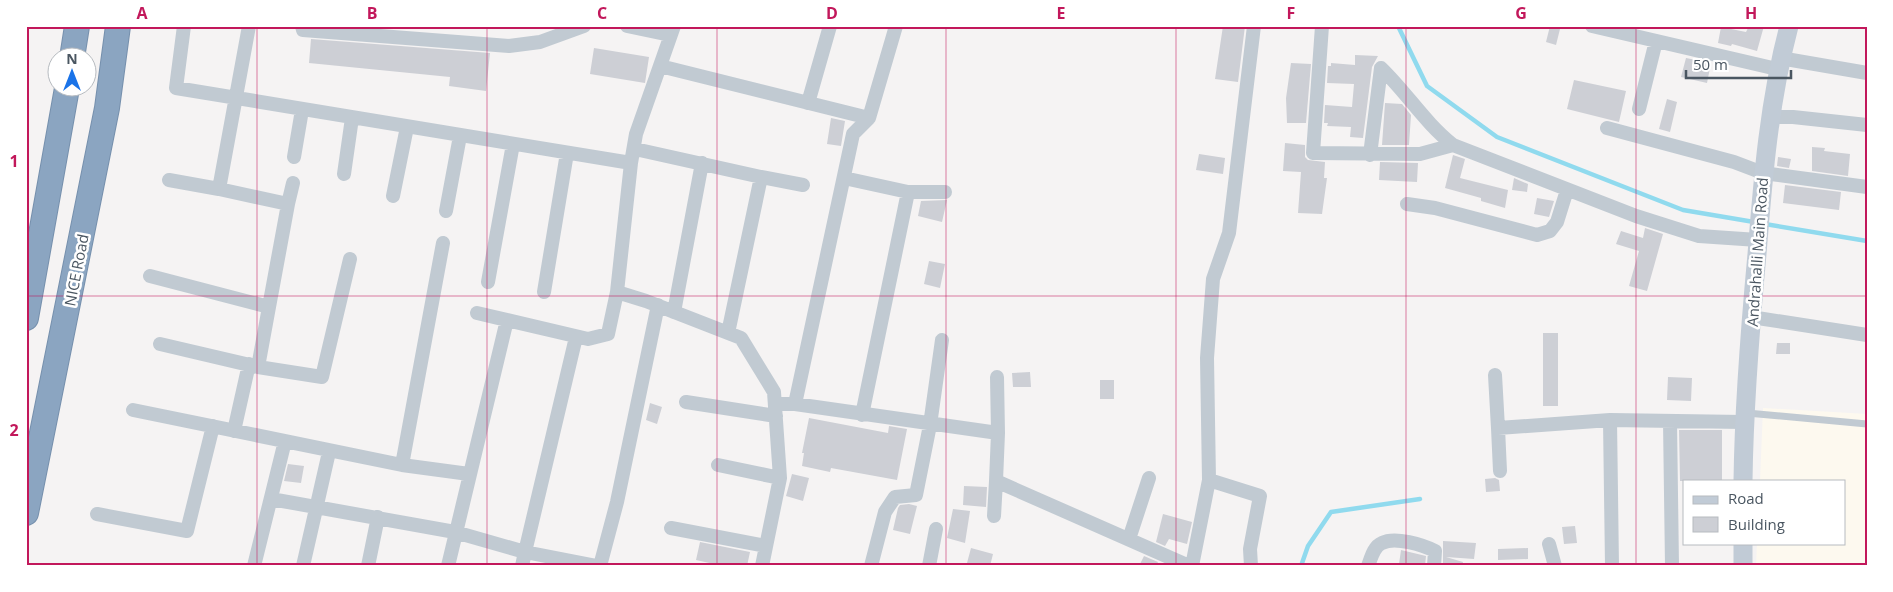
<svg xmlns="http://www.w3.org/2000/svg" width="1893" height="592" font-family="'Open Sans',sans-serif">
	<rect width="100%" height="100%" fill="#f5f3f3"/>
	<path fill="#fdf9ef" d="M1763 408 1867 414V566H1756L1757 543H1844V481H1760Z"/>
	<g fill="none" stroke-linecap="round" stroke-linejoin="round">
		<path stroke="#90daee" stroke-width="4.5" d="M1398 26 1427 86 1497 137 1683 210 1754 222
			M1765 224 1867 241
			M1301 566 1308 546 1331 512 1420 499"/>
	</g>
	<path fill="#cdcfd5" d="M1223 26H1245L1238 82 1215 79Z
		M1550 26 1560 29 1556 45 1546 42Z
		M1749 26H1764L1757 51 1732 44 1731 46 1718 43 1721 27 1746 32Z
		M311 39 490 53 486 91 449 86 450 77 309 63Z
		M594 48 649 57 645 83 590 74Z
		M1355 55 1378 56 1372 67 1363 138 1350 137 1351 127 1327 126 1328 123H1324L1325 105 1352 107 1354 84 1327 83 1328 66H1331V63L1355 65Z
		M1686 58 1711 63 1707 83 1681 77Z
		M1291 63 1311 64 1306 123H1287L1286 98Z
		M1574 80 1626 91 1619 122 1567 109Z
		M1667 99 1677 102 1670 132 1659 129Z
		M1385 103 1402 104 1411 115 1409 145H1382Z
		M831 118 845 121 841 146 827 144Z
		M1285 143 1305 145V157L1308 160 1325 162 1324 178H1327L1322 214 1298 213 1301 172 1283 171Z
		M1812 147 1825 148 1824 151 1850 154 1848 176 1812 171Z
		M1199 154 1225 158 1223 174 1196 170Z
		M1453 155 1465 159 1460 178 1508 190 1505 208 1481 201V198L1445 188Z
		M1778 157 1791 159 1789 168 1777 166Z
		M1380 162 1418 163 1417 182 1379 180Z
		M1514 178 1528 184 1527 192 1512 190Z
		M1785 185 1841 192 1839 210 1783 203Z
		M1537 198 1554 201 1549 217 1534 214Z
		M947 200 942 222 918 216 921 201Z
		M1645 228 1663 234 1647 291 1629 286 1639 251 1616 244 1621 231 1643 238Z
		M929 261 945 264 940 288 924 284Z
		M1543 333H1558V406H1543Z
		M1777 343H1790V354H1776Z
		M1030 372 1031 387H1013L1012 373Z
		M1668 377 1692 378 1691 401 1667 400Z
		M1100 380H1114V399H1100Z
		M650 403 662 407 657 424 646 420Z
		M809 418 888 433 889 426 907 429 897 480 831 468 830 472 802 466 804 453H802Z
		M1679 430H1722V481H1680Z
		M288 464 304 466 301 483 284 481Z
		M792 474 809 478 803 501 786 496Z
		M1495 478 1499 480 1500 491 1486 492 1485 479Z
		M964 486 987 487 986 507 963 505Z
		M909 504 917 506 910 534 893 530 898 508 900 505Z
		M953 509 970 511 965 543 947 538Z
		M1163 514 1192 522 1187 544 1169 539 1165 546 1156 542Z
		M1575 526 1577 543 1564 544 1562 527Z
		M1443 541 1476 543 1474 559 1446 557 1463 562 1462 566H1443Z
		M700 542 750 552 747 566H723L696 560Z
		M971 548 993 554 990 566 967 563Z
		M1528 548V559L1498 560V549Z
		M1401 550 1426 556 1425 566 1399 564Z
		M1144 556 1158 562 1156 566H1139Z"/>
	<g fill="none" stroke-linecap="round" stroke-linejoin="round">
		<g stroke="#7690ad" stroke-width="26">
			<path id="highway" d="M72 58 77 26
				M26 318 67 88
				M26 513 107 108 118 26"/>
		</g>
		<path stroke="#c1cad2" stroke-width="7" d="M1747 413 1867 424"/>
		<path stroke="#c1cad2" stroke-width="14" d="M184 26 176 88 631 163
			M302 26 303 30 509 46 540 42 584 26
			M627 26 670 35
			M674 26 636 134 631 163 617 292 646 301 741 338 774 392 780 478 762 566
			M1322 26 1313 153 1420 154 1453 145 1636 216 1699 236 1758 240
			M1592 26 1777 69
			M1780 58 1867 73
			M660 66 869 118
			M808 103 830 26
			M1639 109 1656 41
			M1770 117H1793L1867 125
			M1607 128 1734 162 1763 173 1867 187
			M635 149 761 177 728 333
			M1370 155 1381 68C1407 93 1425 123 1453 145
			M294 157 302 110
			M344 174 352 118
			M761 177 803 185
			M844 178 908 192 862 415
			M169 180 219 189 249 26
			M219 189 288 204 293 183
			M908 192H945
			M393 196 407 127
			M1407 204 1435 208 1537 235 1550 231 1557 222 1567 190
			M446 211 460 136
			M150 276 269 307 258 367 160 344
			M488 282 513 144
			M544 292 567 153
			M269 307 288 204
			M674 312 702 163
			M477 313 588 339 608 334 617 292
			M1751 317 1867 335
			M258 367 322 377 350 259
			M1495 375 1498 428
			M997 377 998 433
			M686 402 776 416
			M775 404H795L998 433 996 481 1189 566
			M795 404 853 134 869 118 896 26
			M133 410 402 465 443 243
			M1610 420 1612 566
			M1670 421 1672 566
			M234 431 249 364
			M402 465 469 474
			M718 465 780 478
			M1500 471 1498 428 1610 420 1743 422
			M1209 480 1260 496 1250 549 1251 566
			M271 499 455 532 525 552 576 337
			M97 514 187 531 213 426
			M994 516 996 481
			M671 528 766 546
			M1129 539 1149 478
			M1549 544 1555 566
			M254 566 285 441
			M303 566 329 452
			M368 566 378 517
			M448 566 507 320
			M522 566 525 552 597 566
			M600 566 617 502 658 305
			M871 566 885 512 895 497 916 495 930 425 942 340
			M929 566 936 529
			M1192 566 1209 480 1207 358 1213 279 1229 233 1254 26
			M1368 566C1371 558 1374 546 1382 543 1395 536 1423 545 1435 551L1434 566"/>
		<path stroke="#c1cbd6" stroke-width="19" d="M1743 481C1744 405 1750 330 1757 254 1763 177 1769 102 1789 26
			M1743 543V566"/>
		<use href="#highway" stroke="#8ba5c1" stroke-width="24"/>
	</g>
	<path fill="none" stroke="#c2185b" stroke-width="1" stroke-opacity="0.55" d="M257 26V566M487 26V566M717 26V566M946 26V566M1176 26V566M1406 26V566M1636 26V566M26 296H1867"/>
	<g text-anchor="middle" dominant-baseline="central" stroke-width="5" stroke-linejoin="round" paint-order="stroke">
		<g font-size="15" fill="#4a5661" stroke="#fff">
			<text transform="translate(1757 252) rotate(-86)">Andrahalli Main Road</text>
			<text transform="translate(76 270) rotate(-79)">NICE Road</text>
		</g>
	</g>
	<rect width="1893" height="592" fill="none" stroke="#ffffff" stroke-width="55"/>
	<rect x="1683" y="480" width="162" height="65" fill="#ffffff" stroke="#b7bbc0"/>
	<rect x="1693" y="496" width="25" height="8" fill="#c1cbd6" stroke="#b7bbc0"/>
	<text x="1728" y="504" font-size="15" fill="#4a5661">Road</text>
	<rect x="1693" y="517" width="25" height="15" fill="#cdcfd5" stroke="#b7bbc0"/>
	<text x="1728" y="530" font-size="15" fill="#4a5661">Building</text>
	<g transform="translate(72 72)"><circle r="24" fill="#ffffff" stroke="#b7bbc0"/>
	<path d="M0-4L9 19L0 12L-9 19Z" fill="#1a73e8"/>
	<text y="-8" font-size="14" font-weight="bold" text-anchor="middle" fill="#4a5661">N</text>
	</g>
	<path d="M1686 70v8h105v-8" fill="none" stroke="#4a5661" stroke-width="2.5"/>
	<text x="1693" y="70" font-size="15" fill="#4a5661" stroke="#ffffff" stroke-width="4" paint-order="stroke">50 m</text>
	<rect x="28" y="28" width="1838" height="536" fill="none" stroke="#c2185b" stroke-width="2"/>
	<g font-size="16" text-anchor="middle" font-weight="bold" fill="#c2185b">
		<text x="142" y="19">A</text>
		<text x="372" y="19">B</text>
		<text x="602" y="19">C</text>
		<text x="832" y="19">D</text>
		<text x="1061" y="19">E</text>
		<text x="1291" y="19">F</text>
		<text x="1521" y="19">G</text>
		<text x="1751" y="19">H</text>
		<text x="14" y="167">1</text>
		<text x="14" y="436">2</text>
	</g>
</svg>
